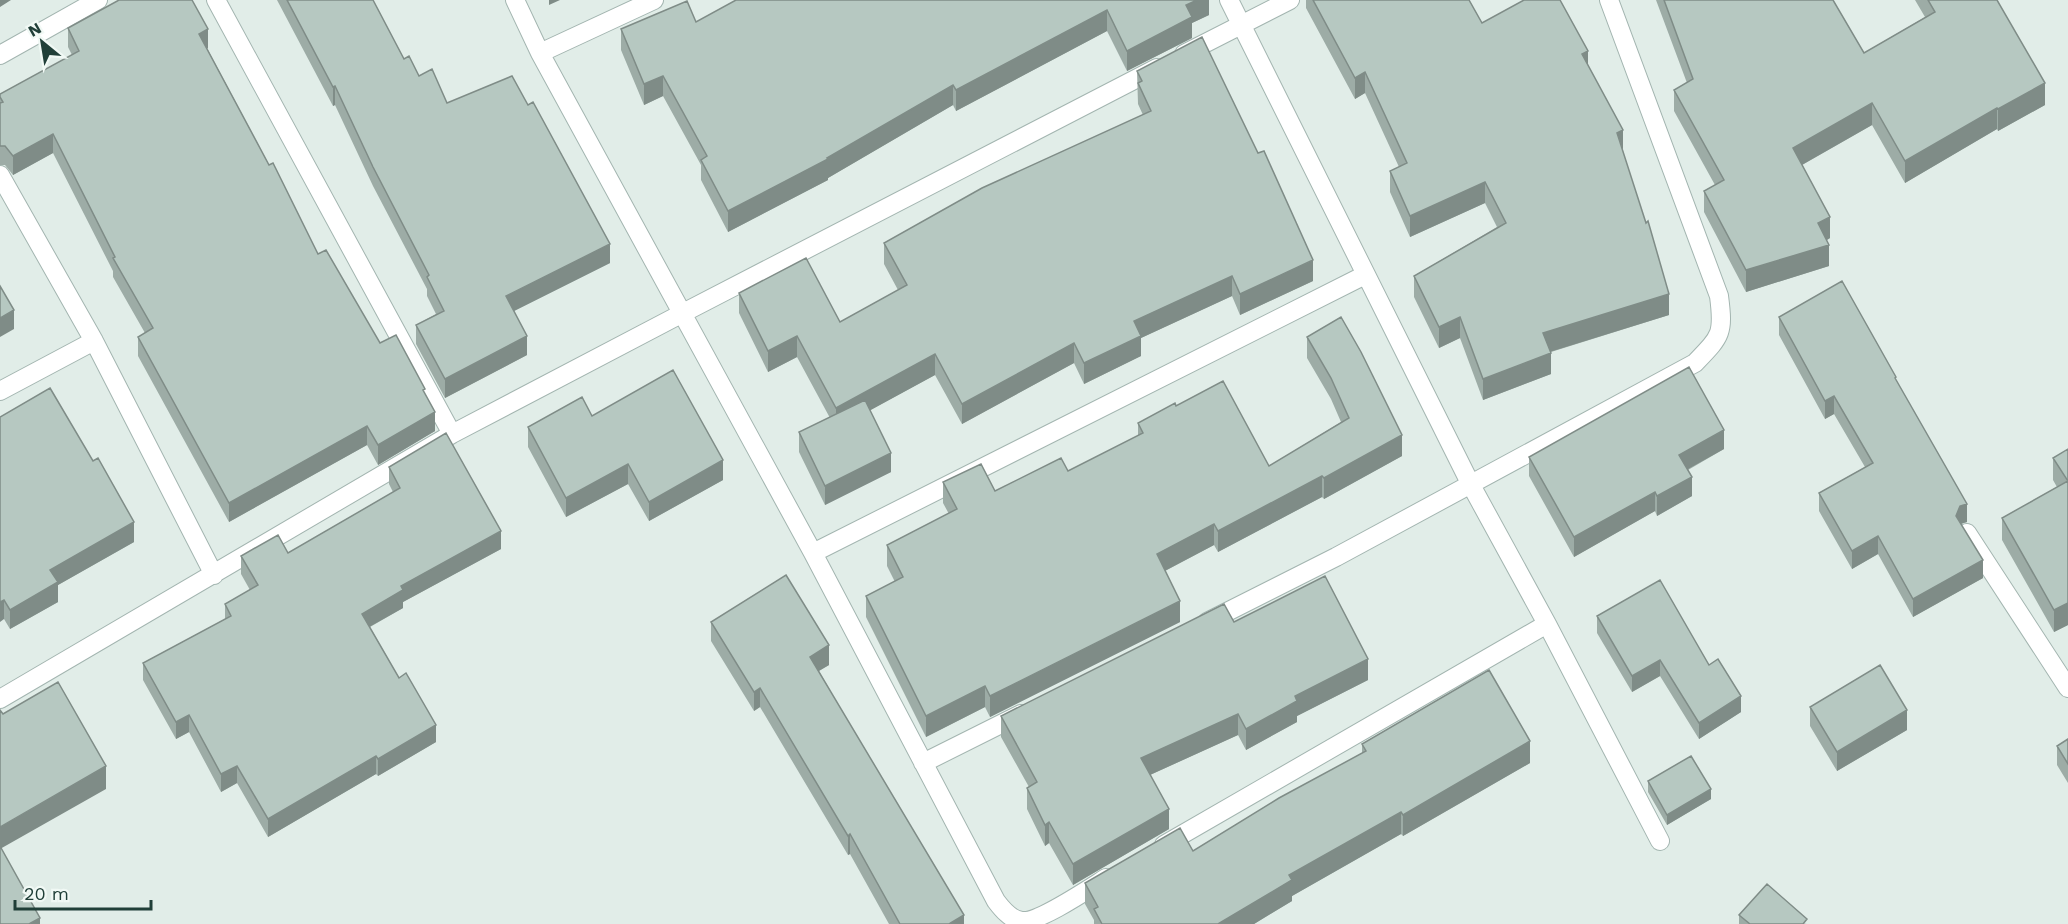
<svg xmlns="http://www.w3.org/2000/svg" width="2068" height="924" font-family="'Work Sans',sans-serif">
	<rect width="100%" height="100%" fill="#e1ede8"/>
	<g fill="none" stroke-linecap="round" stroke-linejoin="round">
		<g stroke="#a3b5b0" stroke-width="20">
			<path id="street" d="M216 0 452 434
				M515 0 540 53 813 553 996 901C1002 909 1011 920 1022 921 1038 923 1090 888 1106 878
				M1229 0 1471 485 1547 624 1660 841
				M540 53 654 0
				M1184 54 1290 0
				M0 55 98 0
				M0 175 94 341 214 575
				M0 391 94 341
				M1967 533 2068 688
				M813 553 1365 275
				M1207 622 1336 557 1695 363C1721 336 1724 334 1719 296L1609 0
				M0 699 452 434 681 314 1157 68
				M923 763 1021 714
				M1164 845 1547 624"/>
		</g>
		<use href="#street" stroke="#fff" stroke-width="18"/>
	</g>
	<path fill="#9daca6" d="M277 0H373L404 59 419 76 610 263 514 311 527 355 445 398 416 344V325L436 314 427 296V289L373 186 335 105 333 106Z
		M1209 0V15L1192 23V38L1127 71 1107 31 956 111 953 105 828 178V180L728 232 701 180V165L663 96 644 105 621 50V29L696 22Z
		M1306 0H1469L1482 23 1588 65 1623 151 1669 315 1551 352V374L1483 400 1460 338 1439 348 1414 297V276L1497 227 1485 203 1410 237 1390 192V171L1399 167 1365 93 1355 99 1306 8Z
		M1656 0H1833L1864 53 1925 17 1915 0H1997L2045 105 1998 131 1997 129 1905 183 1872 125 1802 165 1830 238 1827 240 1829 266 1746 292 1704 212V191L1715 185 1674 111V90L1687 83Z
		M68 28 208 48H207L269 165 318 254 380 343 425 394 435 431 378 465 367 445 229 522 138 356V337L145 333 113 277V271L53 153 13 175 5 165H0V94L72 55 68 47Z
		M1137 71 1313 281 1240 315 1232 296 1141 338V356L1084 384 1074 363 962 424 935 375 870 410 891 472 825 505 799 452V432L830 418 797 357 768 372 739 313V293L840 322 898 290 884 264V243L1143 115 1138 104Z
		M1779 317 1896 382 1967 522 1961 524 1983 578 1913 617 1878 554 1852 569 1819 511V493L1865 467 1834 414 1825 419 1779 335Z
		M1307 337 1402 456 1324 499 1322 497 1218 552 1214 545 1165 571 1180 622 990 717 985 707 926 737 866 617V596L895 582 887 566V545L949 514 943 503V482L995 491 1068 471 1138 436V423L1176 406 1269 466 1341 422 1331 399 1307 358Z
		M592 416 723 480 649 521 628 484 566 517 528 447V427Z
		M0 417 134 542 58 585V602L10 629 4 619Z
		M1724 449 1688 470 1692 496 1657 516 1655 511 1574 557 1529 476V457Z
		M2068 449V625L2054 632 2002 540V518L2057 487 2053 480V458Z
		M389 467 501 549 403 602V608L370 627 436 742 378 776 376 774 268 837 237 783 221 792 189 732 176 739 143 680V663L225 619V604L250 590 241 574V556L288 553 393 492 389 484Z
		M1597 616 1709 665 1741 712 1699 739 1660 676 1632 692 1597 633Z
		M711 622 829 665 819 671 964 924H889L850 854 848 855 760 707 754 711 711 641Z
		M1234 622 1368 680 1297 716V722L1246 750 1238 735 1150 775 1169 829 1073 885 1049 843 1045 846 1027 809V788L1029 787 1001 737V716Z
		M1810 707 1907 730 1837 771 1810 726Z
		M2068 739V783L2057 765V746Z
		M1362 744 1530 763 1403 836 1401 834 1292 896V901L1254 924H1094V920L1085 904V883L1193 851 1362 753Z
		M1648 781 1711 799 1667 825 1648 792Z
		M1739 915 1807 924H1739Z"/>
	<path fill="#7f8c87" d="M0 0H11L0 7Z
		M549 0H560L549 5Z
		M1197 0H1209V15L1192 23V38L1127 71V51L1186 5Z
		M1107 10V31L956 111V90Z
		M208 29V48L199 53V34Z
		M1588 51V72L1582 54Z
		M1365 72V93L1355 99V78Z
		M663 76V96L644 105V84Z
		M2045 83V105L1998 131V109Z
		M953 85V105L828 178V180L728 232V211L827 158Z
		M335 86V105L333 106V87Z
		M1872 103V125L1793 170V148Z
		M1997 108V129L1905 183V161Z
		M1623 130V151L1617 133Z
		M53 134V153L13 175V156Z
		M1485 182V203L1410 237V216Z
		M1830 217V238L1818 245V223Z
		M610 244V263L506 315V296Z
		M1829 245V266L1746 292V270Z
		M1313 260V281L1240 315V294Z
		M1232 276V296L1141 338V356L1084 384V363L1134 321Z
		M1669 294V315L1543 354V333Z
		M14 310V329L0 337V318Z
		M1460 317V338L1439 348V327Z
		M527 336V355L445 398V379Z
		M797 336V357L768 372V351Z
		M1074 343V363L962 424V404Z
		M1551 353V374L1483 400V379Z
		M935 354V375L836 429V408Z
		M1834 396V414L1825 419V401Z
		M435 412V431L378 465V445Z
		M367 426V445L229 522V503Z
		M1724 430V449L1679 474V455Z
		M1402 435V456L1324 499V478Z
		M891 453V472L825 505V486Z
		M723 460V480L649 521V502Z
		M628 464V484L566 517V498Z
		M1322 476V497L1218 552V531Z
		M1692 477V496L1657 516V496Z
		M1655 492V511L1574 557V537Z
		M1967 504V522L1960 524 1956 516 1960 506Z
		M134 522V542L58 585V602L10 629V610L50 570Z
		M1214 524V545L1157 575V554Z
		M501 531V549L403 602V608L362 631V614L401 586Z
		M1878 536V554L1852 569V551Z
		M1983 560V578L1913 617V599Z
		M4 600V619L0 622V602Z
		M1180 601V622L990 717V696Z
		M2068 603V625L2054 632V610Z
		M829 645V665L810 676V657Z
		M1368 659V680L1297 716V722L1246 750V729L1295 696Z
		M1660 660V676L1632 692V676Z
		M985 686V707L926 737V716Z
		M760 688V707L754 711V692Z
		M1741 696V712L1699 739V723Z
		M1907 710V730L1837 771V752Z
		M1238 714V735L1141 779V758Z
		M189 715V732L176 739V722Z
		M436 725V742L378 776V759Z
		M1530 741V763L1403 836V815Z
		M376 756V774L268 837V819Z
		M106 766V789L0 849V827Z
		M237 766V783L221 792V774Z
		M1711 789V799L1667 825V815Z
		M1169 809V829L1073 885V864Z
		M1401 812V834L1292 896V901L1254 924H1218L1289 875Z
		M1049 822V843L1045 846V825Z
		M850 834V854L848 855V836Z
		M964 915V924H949Z
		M40 918V924H29Z"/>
	<path fill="#b6c8c1" stroke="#7f8c87" stroke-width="1.5" d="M119 0H192L208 29 199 34 269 165 273 163 318 254 326 250 380 343 396 335 425 389 423 390 435 412 378 445 367 426 229 503 138 337 153 328 113 258 115 257 53 134 13 156 5 146H0V103L3 102 0 97V94L79 51 68 28Z
		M287 0H373L404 59 409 56 419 76 432 69 447 103 512 76 528 105 533 102 610 244 506 296 527 336 445 379 416 325 444 311 427 277 429 275 373 167 335 86 333 87Z
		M736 0H1197L1186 5 1192 17 1127 51 1107 10 956 90 953 85 827 158 828 159 728 211 701 160 707 156 663 76 644 84 621 29 687 1 696 22Z
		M1313 0H1469L1482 23 1524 0H1560L1588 51 1582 54 1623 130 1617 133 1646 223 1648 221 1669 294 1543 333 1551 353 1483 379 1460 317 1439 327 1414 276 1506 223 1485 182 1410 216 1390 171 1407 163 1365 72 1355 78Z
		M1664 0H1833L1864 53 1935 12 1928 0H1997L2045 83 1998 109 1997 108 1905 161 1872 103 1793 148 1830 217 1818 223 1829 245 1746 270 1704 191 1724 180 1674 90 1693 79Z
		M1202 37 1258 153 1264 151 1313 260 1240 294 1232 276 1134 321 1141 336 1084 363 1074 343 962 404 935 354 836 408 797 336 768 351 739 293 806 258 840 322 907 285 884 243 982 188 1151 111 1138 83 1142 81 1137 71Z
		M1842 281 1896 377 1895 378 1967 504 1960 506 1956 516 1983 560 1913 599 1878 536 1852 551 1819 493 1873 463 1834 396 1825 401 1779 317Z
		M0 286 14 310 0 318Z
		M1341 317 1361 352 1402 435 1324 478 1322 476 1218 531 1214 524 1157 554 1180 601 990 696 985 686 926 716 866 596 903 577 887 545 957 509 943 482 981 464 995 491 1061 458 1068 471 1143 433 1138 423 1175 403 1176 406 1223 381 1269 466 1349 418 1331 378 1307 337Z
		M1689 367 1724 430 1679 455 1692 477 1657 496 1655 492 1574 537 1529 457Z
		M673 370 723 460 649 502 628 464 566 498 528 427 582 397 592 416Z
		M50 388 93 461 98 458 134 522 50 570 58 582 10 610 4 600 0 602V417Z
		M865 400 891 453 825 486 799 432Z
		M446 433 501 531 401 586 403 590 362 614 399 678 406 673 436 725 378 759 376 756 268 819 237 766 221 774 189 715 176 722 143 663 231 616 225 604 258 585 241 556 278 535 288 553 400 488 389 467Z
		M2068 449V603L2054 610 2002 518 2068 481 2053 458Z
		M786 575 829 645 810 657 964 915 949 924H900L850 834 848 836 760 688 754 692 711 622Z
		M1325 576 1368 659 1295 696 1297 701 1246 729 1238 714 1141 758 1169 809 1073 864 1049 822 1045 825 1027 788 1037 782 1001 716 1224 604 1234 622Z
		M1660 580 1709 665 1718 659 1741 696 1699 723 1660 660 1632 676 1597 616Z
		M1880 665 1907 710 1837 752 1810 707Z
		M1489 670 1530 741 1403 815 1401 812 1289 875 1292 880 1218 924H1102L1094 909 1098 907 1085 883 1180 828 1193 851 1279 798 1366 751 1362 744Z
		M58 682 106 766 0 827V710L3 714Z
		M2068 739V764L2057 746Z
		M1691 756 1711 789 1667 815 1648 781Z
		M0 846 40 918 29 924H0Z
		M1767 884 1807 919 1803 924H1750L1739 915Z"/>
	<g transform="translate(42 42) rotate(330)" stroke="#f1f9f5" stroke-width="4.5" paint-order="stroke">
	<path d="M0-4.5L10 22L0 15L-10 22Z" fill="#203f38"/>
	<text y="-9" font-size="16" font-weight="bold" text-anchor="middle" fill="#203f38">N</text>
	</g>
	<path d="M15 900v9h136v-9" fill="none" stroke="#203f38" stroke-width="3"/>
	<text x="24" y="900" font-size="18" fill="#203f38" stroke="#f1f9f5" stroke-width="4.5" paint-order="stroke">20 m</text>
</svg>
